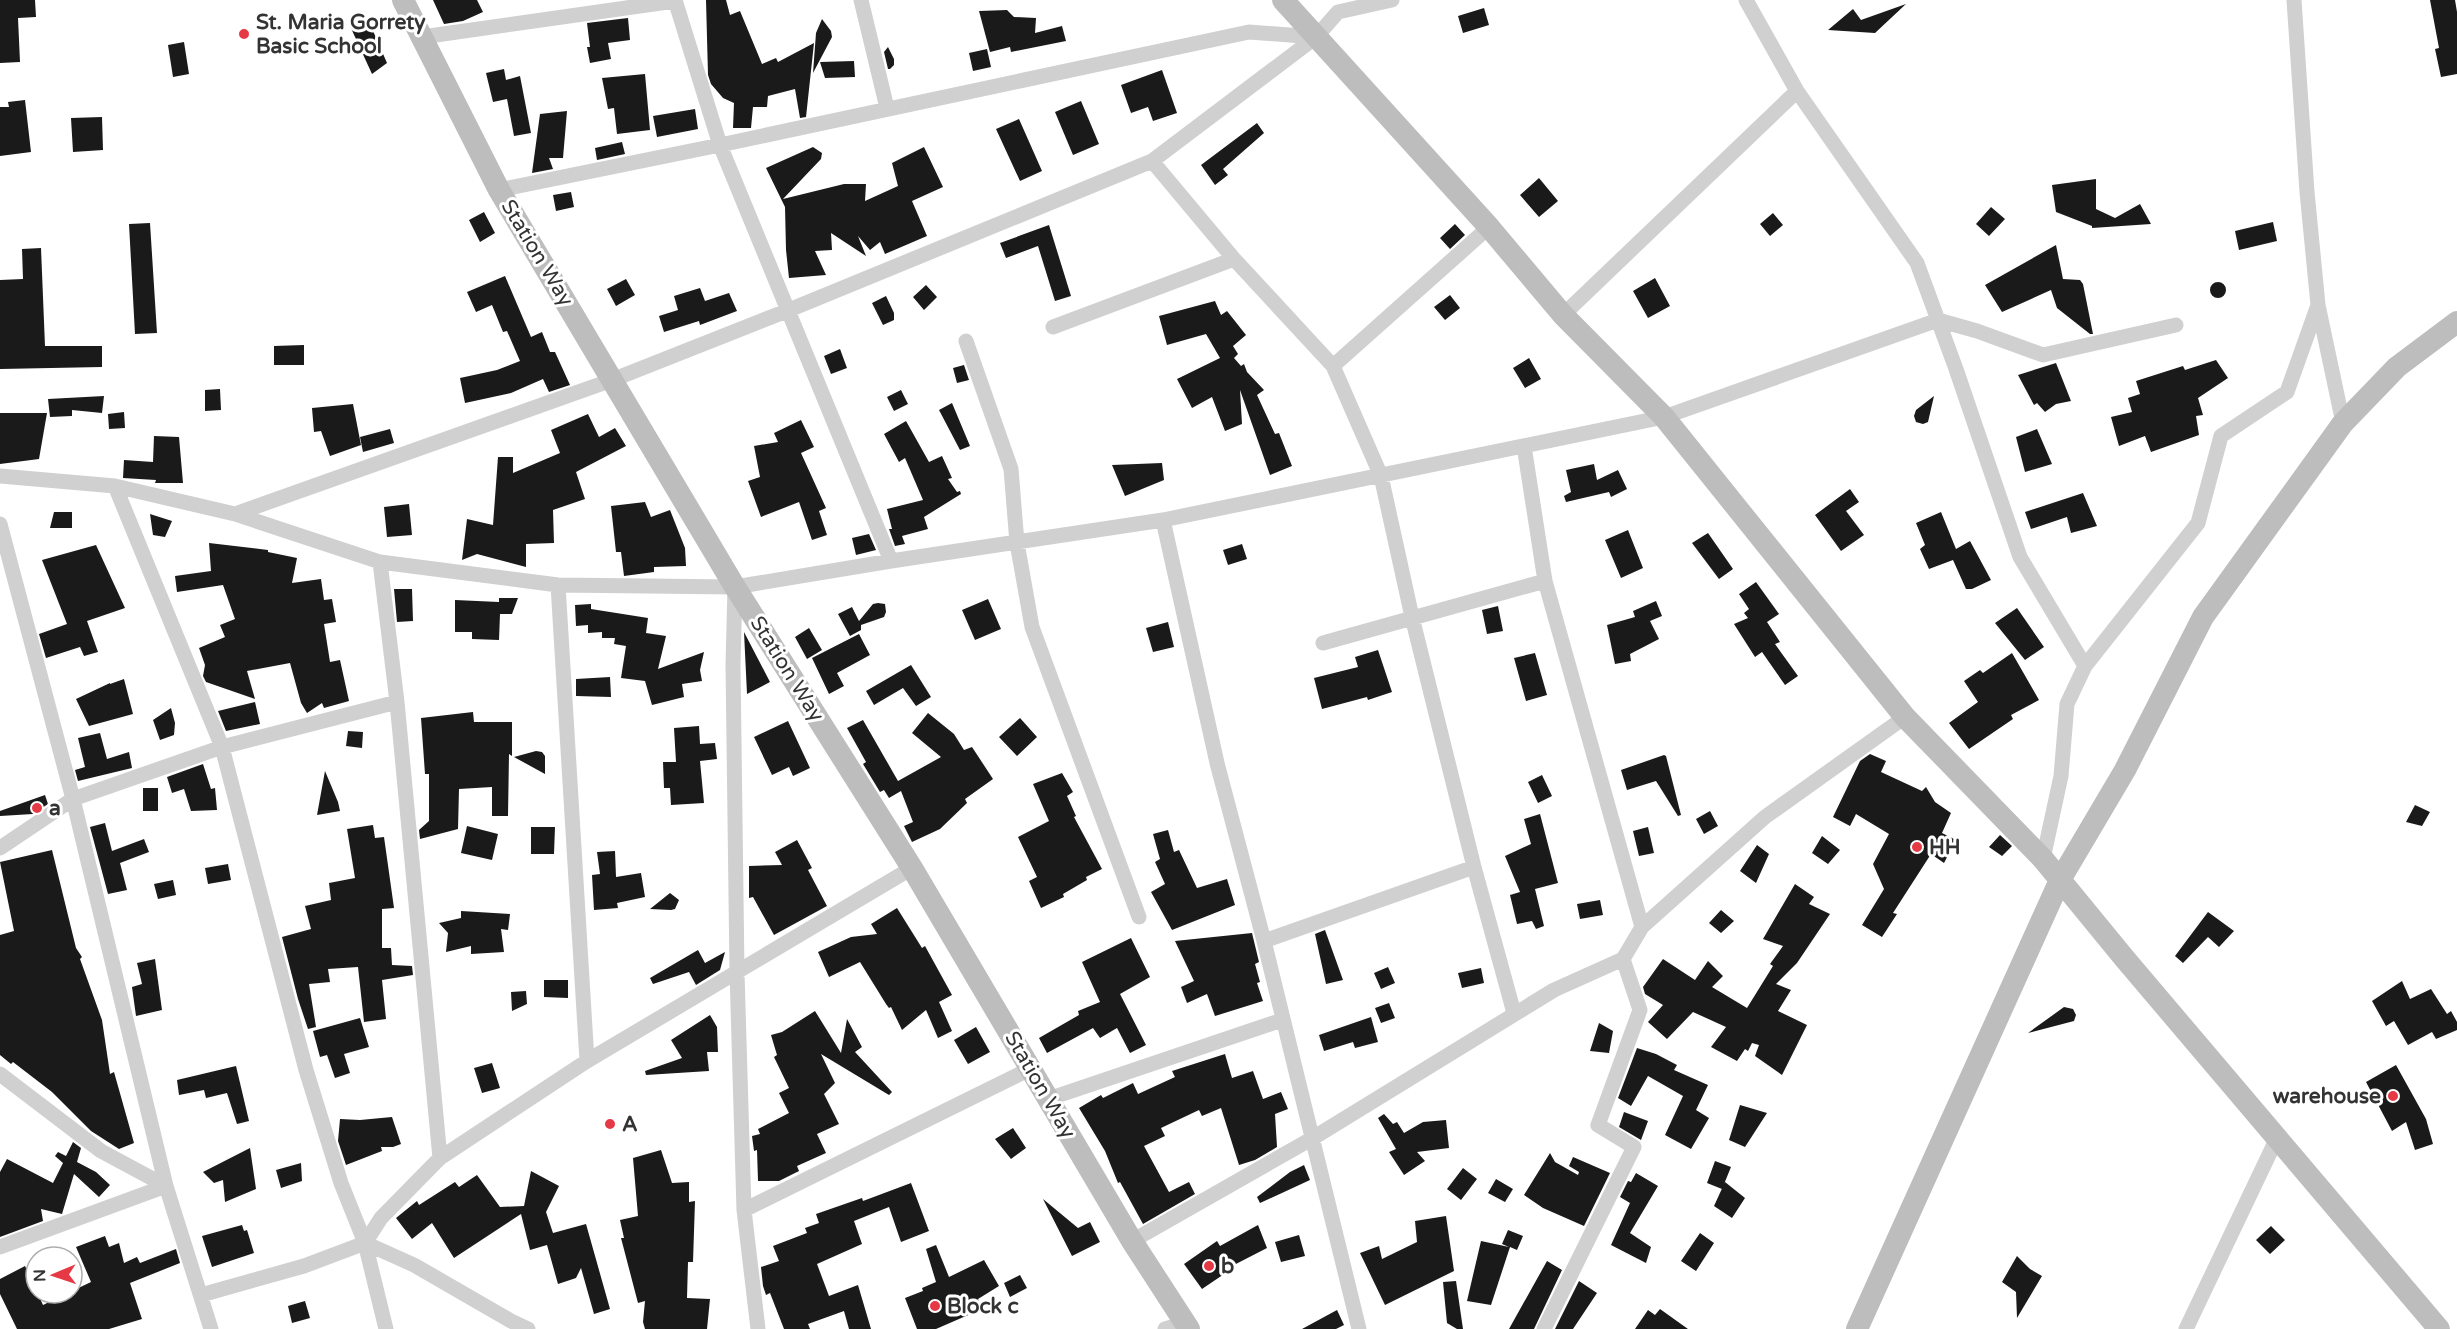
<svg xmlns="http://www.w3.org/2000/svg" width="2457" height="1329" font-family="'Varela Round',sans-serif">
	<rect width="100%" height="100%" fill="#fff"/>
	<path fill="#1a1a1a" d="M0 0H35L36 17 18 18 20 62 0 63Z
		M433 0H477L483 12 463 21 444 24Z
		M706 0H726L730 15 740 11 762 64 776 58 778 62 814 43 806 117 800 118 795 89 768 96 767 107H753L751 128H733L734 103 723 98 711 84 708 75Z
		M2430 0H2455L2457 12V74L2441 77 2435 49 2439 48Z
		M1906 4 1875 33 1828 30 1853 9 1861 20Z
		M1484 8 1489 25 1463 33 1458 16Z
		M1007 10 1014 17 1036 18 1035 33 1062 26 1066 41 1011 52 1010 47 990 52 979 11Z
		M367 17 387 63 372 74 350 26Z
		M628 18 630 40 608 43 611 59 590 63 587 47H590L587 23Z
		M822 19 831 31 832 37 813 73 816 33Z
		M184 42 189 74 173 77 168 45Z
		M888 47 894 59V65L890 69H888L884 52Z
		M987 49 991 67 973 71 969 53Z
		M854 61 855 77 825 78 820 62Z
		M504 69 506 80 520 76 531 133 514 136 507 99 493 102 486 73Z
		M1162 70 1177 113 1153 121 1148 107 1131 113 1121 85Z
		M645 74 650 130 617 134 614 108 608 109 602 78Z
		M25 100 31 152 0 156V107H9L8 102Z
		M1081 101 1099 144 1073 155 1055 112Z
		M695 109 698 129 657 137 653 116Z
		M567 111 563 158H549L553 169 532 173 540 114Z
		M102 117 103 150 73 152 71 118Z
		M1019 119 1042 171 1020 181 996 129Z
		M1257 123 1264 133 1223 169 1228 175 1215 185 1201 165Z
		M622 142 625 154 597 160 595 148Z
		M813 147 822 153 821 159 783 199 844 184H866L865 201 898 186 892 163 924 147 943 187 912 201 927 236 885 254 880 242 870 250 858 236 866 256 831 233 832 250 815 251 826 275 789 278 786 250 785 207 766 168Z
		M1539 178 1558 201 1539 217 1520 195Z
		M2096 179V209L2115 218 2140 204 2151 224 2092 228V226L2056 212 2052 185Z
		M571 192 574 207 556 211 553 195Z
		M1991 207 2005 219 1989 236 1976 224Z
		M484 212 495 233 480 242 469 220Z
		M1773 213 1783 225 1770 236 1760 224Z
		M2273 222 2277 241 2239 250 2235 231Z
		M150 223 157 333 135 334 129 224Z
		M1455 224 1465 235 1450 249 1440 238Z
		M1049 225 1071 296 1055 301 1038 246 1006 258 1000 243Z
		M2056 245 2063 279 2080 280 2083 284 2093 334H2090L2057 308 2051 290 2002 312 1985 285Z
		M41 248 45 346H102V367L0 369V280L23 279 22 249Z
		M505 276 531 337 542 332 550 352H555L570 385 549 392 543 379 511 393 465 403 460 378 497 370 520 361 507 331 503 332 492 305 476 312 467 292Z
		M1655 278 1670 306 1648 318 1633 291Z
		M626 279 635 295 616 306 607 289Z
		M2210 290a8 8 0 1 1 16 0a8 8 0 1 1-16 0Z
		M926 285 937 297 924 310 913 297Z
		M700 288 705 301 729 293 737 311 700 325 699 321 664 332 659 316 678 310 674 296Z
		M1450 295 1460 308 1445 320 1434 307Z
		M886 296 894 313V320L883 325 872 303Z
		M1215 301 1221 315 1227 311 1246 335 1233 346 1238 354 1234 358 1241 366 1244 364 1247 372 1264 390 1257 395 1275 434 1279 433 1292 466 1270 475 1240 390 1242 424 1225 431 1212 397 1192 408 1177 379 1220 358 1206 334 1167 345 1159 316Z
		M304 345V365H274V346Z
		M840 349 847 368 831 374 824 356Z
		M1529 358 1541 379 1525 388 1513 368Z
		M2216 360 2228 378 2198 398 2203 415 2196 416 2199 435 2151 452 2145 436 2119 446 2111 417 2132 412 2128 398 2140 394 2136 381 2183 366 2185 370Z
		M2056 363 2071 401 2056 404 2045 412 2037 403 2034 405 2018 375Z
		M964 365 969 380 957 383 953 368Z
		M220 389 221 410 205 411V390Z
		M901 390 908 404 894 411 887 397Z
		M104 396 102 413 72 410V416L50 417 48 399Z
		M1934 396 1928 422 1923 424 1916 422 1914 416 1916 410Z
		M952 403 970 446 960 450 939 410Z
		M353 404 361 445 330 456 321 431 314 432 312 408Z
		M124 412 125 428 109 429 108 414Z
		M0 413H47L39 459 0 464Z
		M588 414 599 437 615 428 626 446 576 472 585 499 553 510 554 543 526 544V567L477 554 462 560 467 519 493 525 498 457H513V473L560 453 551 430Z
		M801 420 814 447 801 453 826 508 819 511 827 535 812 540 799 502 761 517 748 481 760 477 754 446 778 442 774 433Z
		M906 421 929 462 942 456 952 478 948 479 957 492 960 491 961 494 924 517 928 529 902 536 905 544 895 546 889 529H892L887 509 923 500 905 458 899 462 884 434Z
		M390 429 394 443 363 452 360 437Z
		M2037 429 2052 464 2025 472 2016 437Z
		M154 436 179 437 183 483H155L156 480 123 478 124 460 153 462Z
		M1162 463 1164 480 1125 496 1112 465Z
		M1594 464 1597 480 1618 470 1627 489 1611 497 1609 492 1566 502 1564 496 1571 492 1566 470Z
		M1850 489 1859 502 1846 511 1864 535 1841 551 1815 515Z
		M2083 493 2097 526 2071 533 2067 517 2031 529 2025 512Z
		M645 502 651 517 670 510 685 548 686 566 654 567V572L624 576 621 552H616L611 506Z
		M409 504 412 535 387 537 384 507Z
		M54 512H72V528H50Z
		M1941 512 1956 549 1970 541 1991 580 1972 589H1966L1953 560 1929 569 1920 549 1925 545 1916 523Z
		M150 514 172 521 165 537 153 535Z
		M1628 530 1643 568 1621 578 1605 540Z
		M1708 533 1733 569 1719 579 1692 543Z
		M869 534 876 550 856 555 852 538Z
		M209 543 268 550V552L297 558 292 583 321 579 324 600 332 599 336 622 324 624 330 662 340 660 349 701 324 708 322 703 307 713 301 703 290 663 247 671 255 699 206 682 203 676 205 665 199 648 225 637 220 625 235 619 223 585 177 592 175 576 211 571Z
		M1242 544 1247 559 1228 565 1223 550Z
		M96 545 125 608 87 621 98 652 84 656 80 647 46 658 39 634 67 624 42 560Z
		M1756 582 1779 614 1767 622 1780 642 1775 644 1798 676 1785 685 1762 652 1755 657 1734 624 1748 618 1744 613 1749 609 1739 594Z
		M394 589H412L413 621 397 622Z
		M499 598H518L512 614H500L499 640 472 639V632H455V600L499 602Z
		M988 599 1001 629 975 640 962 610Z
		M1656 601 1662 616 1650 621 1659 639 1630 654 1631 661 1615 664 1607 625 1635 617 1633 611Z
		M878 603 885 604 886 612 884 617 861 625V630L850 636 838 614 852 607 859 621 873 604Z
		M591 604V609L648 618 646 633 666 636 658 669 704 652 700 670 702 681 682 684 684 697 652 705 645 681 621 678 626 646 614 644 615 638H602V632L588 633V625L576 626 575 605Z
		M1498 606 1503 631 1487 634 1482 610Z
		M2017 608 2044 647 2025 660 1995 623Z
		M1168 622 1174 647 1153 652 1146 628Z
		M809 628 822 650 807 659 795 637Z
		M744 632 770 682 747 694Z
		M859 634 870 655 837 673 844 686 829 694 812 658Z
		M1378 650 1392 692 1368 700 1367 697 1322 709 1314 678 1358 667 1355 657Z
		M1535 653 1547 695 1526 701 1514 658Z
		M2012 653 2039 700 2011 715 2013 719 1969 749 1949 723 1978 702 1964 681 1980 670 1983 673Z
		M911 665 931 697 916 706 903 688 874 705 866 691Z
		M610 677 611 697 576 696V679Z
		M124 679 133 714 89 726 76 699 110 683V684Z
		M255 702 260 724 226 731 218 711Z
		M171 708 175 723 174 735 160 740 153 720Z
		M473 712 474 722H512V756L509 754 508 816H492V787L459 789 458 829 420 839 419 830 429 821V774H425L421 718Z
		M928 713 954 734 964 750 972 747 993 779 965 799 967 803 940 829 912 842 904 826 913 822 901 791 889 798 884 790 880 792 863 764 866 762 847 728 863 720 898 781 941 757 912 733Z
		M1020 718 1037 737 1017 756 999 737Z
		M788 721 810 768 793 776 789 767 772 775 754 737Z
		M699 726 700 744 715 743 717 759 700 761 704 803 671 805 670 788H664L663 762H676L674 728Z
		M348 731 363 732 362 748 346 746Z
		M100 733 107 759 129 752 132 768 78 781 75 770 85 767 78 738Z
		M536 751 542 752 545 756V774L514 757Z
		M1870 754 1886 761 1881 772 1922 791 1926 787 1935 802 1951 813 1942 833 1956 840 1944 863 1931 854 1893 913 1897 914 1882 937 1862 925 1884 889 1873 864 1889 834 1856 814 1850 826 1833 817 1860 761Z
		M1664 755 1666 756 1681 815 1678 816 1656 781 1627 790 1621 770Z
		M203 764 211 789 215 788 217 810 191 811 184 789 172 793 167 777Z
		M325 771 338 802 340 811 317 815Z
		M1062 773 1073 792 1067 796 1076 816 1074 817 1102 869 1086 877 1087 880 1063 894 1064 897 1041 908 1029 881 1037 877 1018 837 1049 821 1033 784Z
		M1542 775 1552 796 1538 803 1528 782Z
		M143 788H158V811H143Z
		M45 795 48 804 33 814 0 816V811Z
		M2415 805 2430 812 2422 826 2406 822Z
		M1710 811 1718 826 1704 834 1696 819Z
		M1540 814 1558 883 1535 889 1544 926 1536 929 1532 921 1517 924 1510 895 1520 892 1505 856 1531 844 1524 819Z
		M105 823 112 851 144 839 149 852 120 863 127 890 108 894 90 827Z
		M373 825 375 838 384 837 394 908 382 909V948H391L392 965 412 966 413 975 382 980 386 1019 364 1022 358 967 328 969 330 982 309 984 316 1027 308 1029 298 999 282 937 311 929 305 906 331 900 329 883 355 878 347 829Z
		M467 826 498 834 492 860 461 853Z
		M531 827H555L554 854H531Z
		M1648 827 1654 853 1639 856 1633 831Z
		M1168 830 1174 852 1179 850 1197 888 1227 879 1235 905 1172 930 1151 892 1165 884 1155 862 1160 859 1153 834Z
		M2000 835 2012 846 2002 856 1989 847Z
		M1822 836 1840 850 1828 864 1812 853Z
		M797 840 812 868 808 870 827 906 774 935 753 897 749 898V866L782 865 775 852Z
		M1757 845 1769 854 1756 883 1740 871Z
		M52 850 76 948 82 957 80 959 102 1020 110 1074 114 1072 134 1143 119 1149 91 1131 52 1092 13 1062 11 1064 0 1055V935L14 931 0 862Z
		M615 851 616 877 641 873 645 897 617 903 618 908 594 910 592 875 600 874 597 852Z
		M228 864 231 880 208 884 205 868Z
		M173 880 176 895 158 899 154 884Z
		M1795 884 1814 897 1809 904 1830 914 1797 963 1776 984 1791 990 1778 1011 1807 1025 1782 1075 1755 1056 1759 1045 1752 1043 1748 1051 1745 1049 1737 1061 1711 1047 1726 1027 1693 1012 1667 1039 1648 1022 1663 1005 1645 994 1643 987 1663 959 1695 980 1708 961 1723 976 1712 987 1747 1008 1773 966 1770 964 1783 946 1763 939Z
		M670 893 679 900 675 909 671 910 650 909Z
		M1600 900 1603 915 1580 919 1577 904Z
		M897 908 922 948 925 946 952 995 939 1002 952 1031 938 1038 926 1010 902 1030 891 1007 889 1008 886 1004 860 962 829 977 818 952 851 937 877 934 871 924Z
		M1721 910 1734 921 1721 933 1709 923Z
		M461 911 510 914 508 930 501 929 504 952 471 954V946L446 952 448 933 439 923 461 918Z
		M2208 912 2234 931 2219 947 2208 937 2183 963 2175 956Z
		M1325 930 1343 980 1326 984 1315 934Z
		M1252 933 1259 962 1255 964 1260 982 1257 983 1263 1001 1215 1016 1207 994 1187 1003 1181 987 1194 981 1175 941Z
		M1131 938 1150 977 1120 994 1146 1045 1130 1053 1117 1028 1100 1038 1093 1028 1047 1053 1039 1038 1079 1015 1078 1011 1100 1002 1082 962Z
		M698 950 705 963 725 952 720 970 696 985 689 972 653 984 650 978Z
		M155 959 162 1010 136 1016 132 987 142 984 137 963Z
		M1388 967 1395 983 1381 989 1374 973Z
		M1481 968 1484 983 1462 988 1458 973Z
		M544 980H568V998L544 997Z
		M2402 981 2410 999 2431 989 2447 1014 2451 1011 2457 1022V1030L2436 1039 2432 1032 2408 1045 2394 1021 2386 1026 2372 1001Z
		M526 991 527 1004 512 1011 511 992Z
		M1389 1003 1395 1018 1381 1023 1375 1008Z
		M2064 1007 2073 1009 2076 1015 2074 1021 2028 1033Z
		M815 1011 841 1053 847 1019 862 1047 855 1052 892 1092 889 1095 821 1054 835 1083 824 1094 839 1124 817 1134 826 1153 797 1166 799 1171 779 1181H758L757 1150 754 1151 752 1136 760 1134 758 1129 789 1113 779 1093 789 1088 774 1057 777 1055 771 1035 782 1032Z
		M710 1015 717 1027 718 1052H707L709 1071 646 1075 645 1071 682 1058 671 1040Z
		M1371 1017 1378 1042 1355 1048 1353 1042 1324 1051 1319 1035Z
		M360 1018 369 1047 344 1054 350 1073 335 1078 327 1055 320 1057 313 1031Z
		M1599 1023 1613 1031 1609 1053 1590 1051Z
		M976 1027 990 1052 968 1064 954 1040Z
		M1637 1048 1656 1054 1677 1065 1674 1070 1708 1085 1696 1110 1709 1118 1691 1149 1665 1135 1683 1096 1648 1076 1631 1106 1618 1098Z
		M1225 1054 1232 1078 1253 1071 1263 1099 1281 1092 1288 1109 1275 1114 1277 1147 1255 1160 1239 1165 1221 1108 1202 1116 1199 1110 1161 1128 1165 1136 1144 1146 1169 1192 1189 1182 1195 1194 1143 1224 1120 1182 1118 1183 1105 1151 1079 1108 1101 1095 1103 1098 1133 1083 1138 1094 1175 1077 1172 1071Z
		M492 1063 500 1088 482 1093 474 1068Z
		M2396 1065 2426 1119 2433 1144 2415 1150 2406 1122 2392 1131 2366 1082Z
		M236 1066 249 1121 237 1124 227 1093 206 1098 204 1090 179 1095 177 1080Z
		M1740 1105 1767 1113 1745 1147 1729 1140Z
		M1624 1112 1648 1121 1641 1140 1619 1127Z
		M1384 1114 1393 1124 1397 1122 1404 1133 1423 1122 1446 1120 1449 1148 1417 1152 1425 1161 1404 1175 1389 1152 1396 1149 1378 1118Z
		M392 1117 401 1144 393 1147H381L382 1151 346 1165 338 1141 340 1119 360 1120Z
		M1013 1128 1026 1148 1011 1159 995 1139Z
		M73 1142 81 1148 77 1162 96 1172 110 1185 99 1197 74 1174 62 1214 41 1209 43 1221 0 1237V1172L7 1159 53 1183 63 1163 55 1156 58 1152 66 1156Z
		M250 1148 256 1189 225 1202 223 1180 214 1183 203 1172Z
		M661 1150 672 1183 689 1182V1202L695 1201 693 1262H688L687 1298 710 1299 707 1329H645L643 1322 645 1301 638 1303 621 1238H624L620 1220 638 1216 633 1158Z
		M1550 1153 1555 1162 1578 1175 1579 1172 1569 1166 1573 1157 1610 1173 1584 1226 1543 1208 1524 1195Z
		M1715 1161 1731 1167 1722 1189 1707 1183Z
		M301 1163 302 1181 281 1188 276 1170Z
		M1304 1165 1310 1180 1260 1203 1257 1197 1290 1172Z
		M1463 1168 1477 1179 1461 1200 1447 1189Z
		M531 1171 559 1186 546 1212 553 1233 586 1224 610 1309 594 1314 581 1268 576 1278 558 1284 547 1245 530 1250 521 1214 454 1258 432 1223 412 1239 396 1218 417 1201 419 1205 455 1182 459 1187 477 1175 500 1207 524 1206Z
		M1636 1173 1658 1186 1630 1233 1651 1247 1646 1263 1611 1245 1630 1203 1620 1197 1628 1181 1631 1182Z
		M1496 1179 1513 1189 1505 1202 1488 1193Z
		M1725 1182 1745 1198 1732 1218 1714 1206Z
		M911 1183 929 1231 901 1242 889 1207 854 1221 862 1244 817 1264 829 1296 858 1285 871 1329H849L844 1311 808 1324 810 1329H784L770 1293 766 1295 763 1286 761 1267 779 1261 773 1246 807 1233 805 1228 819 1223 816 1214 862 1198 863 1201Z
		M1043 1199 1078 1228 1090 1222 1100 1242 1072 1256Z
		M1446 1216 1454 1271 1385 1305 1360 1253 1379 1246 1382 1259 1417 1242 1415 1221Z
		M242 1225 244 1231 247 1230 254 1253 212 1267 202 1236Z
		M1258 1225 1267 1248 1232 1266 1233 1268 1202 1289 1184 1264 1217 1241 1220 1246Z
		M2271 1226 2285 1240 2270 1254 2256 1240Z
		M1508 1230 1523 1236 1517 1250 1510 1247 1491 1305 1467 1301 1481 1241 1509 1247 1502 1244Z
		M1700 1233 1714 1243 1696 1271 1681 1261Z
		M1299 1235 1305 1256 1281 1262 1275 1242Z
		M105 1236 109 1247 119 1243 124 1263 137 1257 140 1263 176 1249 180 1263 130 1283 142 1319 109 1329H17L0 1294V1279L25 1266 43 1305 91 1282 76 1247Z
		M936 1245 949 1277 984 1260 999 1286 978 1299 982 1309 936 1329H917L905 1298 923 1291 922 1288 936 1282 926 1249Z
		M2017 1256 2030 1269 2042 1276 2017 1318 2016 1292 2002 1282Z
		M1547 1261 1562 1270 1534 1329H1509Z
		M1020 1275 1027 1288 1010 1297 1004 1283Z
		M1456 1281 1463 1329H1457L1447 1323 1443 1282Z
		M1579 1281 1597 1293 1573 1329H1555Z
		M305 1301 310 1318 292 1323 288 1306Z
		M1660 1309 1688 1329H1635L1648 1310 1655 1315Z
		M1337 1310 1344 1325 1336 1329H1302Z"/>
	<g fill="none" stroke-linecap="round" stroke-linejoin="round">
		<path stroke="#d0d0d0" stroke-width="15" d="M675 0 720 145 891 561
			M861 0 887 108
			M1746 0 1797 91 1917 263 1956 369 2020 557 2085 666 2067 704 2061 776 2043 859
			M2294 0 2307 192 2318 305 2343 423
			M422 37 675 1
			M1316 37 1338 12 1392 0
			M1152 161 1234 259 1333 366 1381 476 1412 617 1474 867 1514 1013
			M1563 315 1797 91
			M1053 327 1234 259
			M966 341 1011 469 1017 543 1032 627 1139 917
			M1333 366 1489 227
			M0 476 115 486 235 514 380 562 558 585 735 587 891 561 1163 520 1664 417 1938 320 1977 331 2043 355 2176 325
			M115 486 222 747 306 1070 341 1183 365 1243 414 1265 511 1321 528 1329
			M235 514 612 380 789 310 1152 161 1316 37 1249 32 720 145 499 190
			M1163 520 1217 763 1264 941 1359 1329
			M0 524 73 799 166 1186 211 1329
			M380 562 397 702 440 1158
			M558 585 587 1061
			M735 587 733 665 737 972 744 1210 758 1329
			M1323 643 1545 581
			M2085 666 2198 523 2221 436 2287 392 2318 305
			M0 848 73 799 222 747 397 702
			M1642 927 1765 817 1905 717
			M1264 941 1474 867
			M0 1074 101 1151 166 1186
			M1048 1099 1282 1020
			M744 1210 1030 1069
			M1132 1241 1313 1138 1554 990 1623 959 1642 927 1545 581 1524 446
			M365 1243 386 1329
			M0 1247 166 1186
			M201 1295 304 1266 365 1243 381 1218 440 1158 587 1061 912 868
			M1165 1329 1185 1323
			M1544 1329 1634 1147 1598 1125 1640 1010 1623 959
			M2186 1329 2277 1138"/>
		<path stroke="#bdbdbd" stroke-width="22" d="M403 0 499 190 735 587 912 868 1132 1241 1189 1329
			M1283 0 1489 227 1563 315 1664 417 1905 717 2043 859 2125 959 2439 1329
			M1857 1329 2060 880 2125 770 2203 617 2343 423 2397 367 2457 322"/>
	</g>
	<g fill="#e63946" stroke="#fff" stroke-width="2">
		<circle cx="244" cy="34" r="6"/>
		<circle cx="37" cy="808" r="6"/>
		<circle cx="1917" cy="847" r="6"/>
		<circle cx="2393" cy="1096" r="6"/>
		<circle cx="610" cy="1124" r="6"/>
		<circle cx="1209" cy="1266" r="6"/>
		<circle cx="935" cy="1306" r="6"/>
	</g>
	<g text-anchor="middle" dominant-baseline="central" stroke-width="6" stroke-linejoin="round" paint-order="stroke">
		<g font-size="21" font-weight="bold" fill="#333" stroke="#fff" text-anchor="start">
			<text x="256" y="22">St. Maria Gorrety<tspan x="256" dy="24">Basic School</tspan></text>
			<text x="49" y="808">a</text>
			<text x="1929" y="847">HH</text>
			<text x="2381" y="1096" text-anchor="end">warehouse</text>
			<text x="622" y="1124">A</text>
			<text x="1221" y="1266">b</text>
			<text x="947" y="1306">Block c</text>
		</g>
		<g font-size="21" fill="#333" stroke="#fff">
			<text transform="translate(537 253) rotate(59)">Station Way</text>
			<text transform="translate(787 669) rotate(58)">Station Way</text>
			<text transform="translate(1040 1085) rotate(60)">Station Way</text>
		</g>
	</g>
	<g transform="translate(54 1275) rotate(268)"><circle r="28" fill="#ffffff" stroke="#adadad" stroke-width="1.5"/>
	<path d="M0-4.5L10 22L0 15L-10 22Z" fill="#e63946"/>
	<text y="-9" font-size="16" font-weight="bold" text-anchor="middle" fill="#333333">N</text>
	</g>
</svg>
